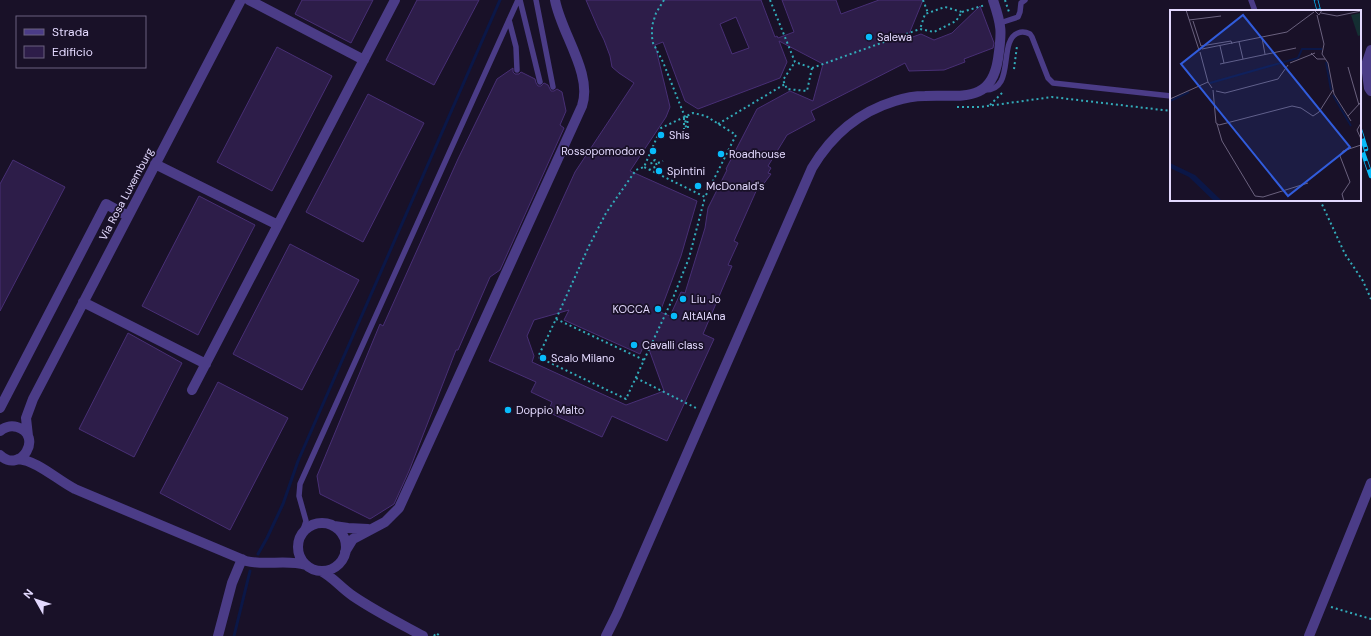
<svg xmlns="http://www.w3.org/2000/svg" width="1371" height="636" font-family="'DM Sans',sans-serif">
	<rect width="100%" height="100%" fill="#191128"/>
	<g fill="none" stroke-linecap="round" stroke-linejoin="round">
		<path stroke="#0b1747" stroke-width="3" d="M258 554 267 538 283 504 298 461 500 0
			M234 636 250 571"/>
	</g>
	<path fill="#2d1d49" stroke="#482f75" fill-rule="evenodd" d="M302 0H373L351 43 295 14Z
		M417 0H479L434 85 386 60Z
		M586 0H761L775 37 777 36 778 38 794 32 782 0H836L841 14 879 0H923L907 39 921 34 934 40 952 33 980 6 994 43 993 48 964 59 965 62 944 70 909 71 905 63 811 111 815 120 787 135 768 166 771 168 768 173 771 174 759 190 757 189 734 241 738 243 728 265 732 266 703 334 714 339 667 441 612 416 602 437 548 412 552 402 531 392 536 382 489 361 575 172 634 83 619 73 612 67 610 56 604 40 598 28ZM736 17 749 48 732 54 720 24ZM779 41 823 64 813 101 790 91 757 109 726 169 727 170 708 208 705 228 685 293 681 292 670 316 660 312 681 256 697 201 630 171 666 117 670 107 655 45 663 42 685 101 698 109 780 78 787 62ZM569 310 564 320 640 354 646 341 664 391 626 405 532 362 534 356 527 336 534 320Z
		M277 47 332 76 272 191 217 162Z
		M513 68V72L515 74H519L521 72 535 79 536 83 538 86H541L544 83 548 85 551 91H554L557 89 562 92 566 111 560 125 564 128 500 270 490 277 458 350H456L409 471 394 504 370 519 320 494 317 476 380 324 383 326 458 159 497 79Z
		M368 94 424 123 363 242 306 212Z
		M13 160 65 187 0 311V184Z
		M199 196 255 225 198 335 142 306Z
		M290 244 359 280 302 390 233 354Z
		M128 333 182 363 134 457 79 429Z
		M218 382 288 418 230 530 160 493Z"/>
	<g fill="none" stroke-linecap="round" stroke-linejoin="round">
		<path stroke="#32abb9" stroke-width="2" stroke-dasharray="2 3" stroke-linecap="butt" d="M664 0 656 13 652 26V37L653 43 663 62 685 117 686 129
			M770 0 795 62 812 68 807 91 787 89 783 80 795 62
			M923 0 928 13
			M1005 0 1009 12
			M962 12 985 5
			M812 68 920 29 934 32 956 21 962 12 945 7 925 14 920 29
			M1014 69 1017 46
			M990 105 1004 91
			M957 107H980L1052 97 1171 111
			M687 116 688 128
			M684 118V129
			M718 124 785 84
			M658 163 663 161
			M649 170 657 166 655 160 651 162 652 165
			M1320 200 1345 254 1363 281 1371 299
			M556 319 589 246 606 213 636 170 644 167 661 128 693 113 706 116 736 135 705 197 644 167
			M556 319 644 360 626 399 538 357Z
			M644 360 673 298 689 258 705 197
			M636 378 698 409
			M1331 607 1371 619
			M434 636 436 633 440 636"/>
		<path stroke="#4b3c87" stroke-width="5.5" d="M520 0 540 82
			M536 0 553 87
			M1251 0 1255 11
			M509 20 516 47 517 70
			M1000 23 1018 17 1020 12 1021 3 1025 0
			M983 90C1017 92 997 41 1018 33 1023 31 1026 32 1030 34L1032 37 1048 78 1053 83 1171 96
			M301 536 306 521 299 496 300 484 518 0"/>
		<path stroke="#4b3c87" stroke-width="10" d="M249 0 364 60
			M1371 50 1366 65 1369 88 1371 91
			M155 164 278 225
			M83 302 206 364
			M192 390 395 0
			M0 408 106 204 128 216
			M0 431C5 427 11 425 17 427 44 435 21 475 0 455
			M28 436 26 418 33 399 241 0
			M18 459C38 461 57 480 75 489L246 561C266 566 286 559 306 565
			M298 547a24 24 0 1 1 48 0a24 24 0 1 1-48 0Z
			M334 526 348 528 368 529
			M345 552 353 539 385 522 399 508 582 106C593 74 561 33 555 0
			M321 571C333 577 341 588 353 596 375 611 399 623 423 636
			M218 636 232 583 242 559
			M606 636 617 614 812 168C831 136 859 112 895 101 904 98 915 96 925 96 959 94 991 105 998 59 1002 32 1002 26 993 0
			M1309 636 1371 483"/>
		<g stroke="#08bbfb" stroke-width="4.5">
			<path id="rail" d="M1316 0 1319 11
				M1360 130 1366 149
				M1360 144 1371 176"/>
		</g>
		<use href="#rail" stroke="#191128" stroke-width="3" stroke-dasharray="9" stroke-linecap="butt"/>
	</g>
	<g fill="#08bbfb" stroke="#191128" stroke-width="1.5">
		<circle cx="869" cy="37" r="4"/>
		<circle cx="661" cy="135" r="4"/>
		<circle cx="653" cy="151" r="4"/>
		<circle cx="721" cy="154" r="4"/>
		<circle cx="659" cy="171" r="4"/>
		<circle cx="698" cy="186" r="4"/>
		<circle cx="683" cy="299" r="4"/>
		<circle cx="658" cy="309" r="4"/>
		<circle cx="674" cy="316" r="4"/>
		<circle cx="634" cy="345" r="4"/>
		<circle cx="543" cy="358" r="4"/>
		<circle cx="508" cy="410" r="4"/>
	</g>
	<g text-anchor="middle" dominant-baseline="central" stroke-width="3.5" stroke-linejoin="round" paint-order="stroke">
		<g font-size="11" fill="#e3d9fe" stroke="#191128" text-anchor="start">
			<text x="877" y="37">Salewa</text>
			<text x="669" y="135">Shis</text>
			<text x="645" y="151" text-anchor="end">Rossopomodoro</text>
			<text x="729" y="154">Roadhouse</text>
			<text x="667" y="171">Spintini</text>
			<text x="706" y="186">McDonald's</text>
			<text x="691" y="299">Liu Jo</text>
			<text x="650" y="309" text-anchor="end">KOCCA</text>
			<text x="682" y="316">AltAlAna</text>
			<text x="642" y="345">Cavalli class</text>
			<text x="551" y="358">Scalo Milano</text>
			<text x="516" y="410">Doppio Malto</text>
		</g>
		<g font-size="11" fill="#e3d9fe" stroke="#191128">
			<text transform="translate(126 194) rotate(-62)">Via Rosa Luxemburg</text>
		</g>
	</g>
	<g transform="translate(1170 10)">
		<rect width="191" height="191" fill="#191128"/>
		<path d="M190 3 191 25 188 26 181 5Z" fill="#142e32"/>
		<path d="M0 153 25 165 52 191H44L19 167 0 158Z" fill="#0b1747"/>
		<path fill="none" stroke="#0b1747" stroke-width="2" d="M156 52 161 80M40 73 128 48 132 39H152M163 85 181 116M0 91 19 82"/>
		<path fill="none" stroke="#6a617e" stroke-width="1" d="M16 0 29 40M144 0 149 5 152 0M151 3 167 6 191 1M147 5 154 34 152 44 158 53 164 84 181 111M19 10 51 6M23 11 31 36 61 31 62 34M92 28 95 44M69 32 73 49M50 36 54 53M32 39 117 22 144 2M30 42 38 72 42 78M141 43 147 49H155M120 53 145 43M50 54 126 38M178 57 189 95M43 80 46 113 49 115 122 96 131 98 143 106 149 102 163 80M46 81 55 83 108 69 118 55M0 89 38 72M178 106 191 92M191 113 187 120 191 129M47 114 52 131 85 186 93 187 138 173M180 172 170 146 173 141 191 135M174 191 172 184 180 172"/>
		<path fill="#315cdc" fill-opacity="0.15" stroke="#315cdc" stroke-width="2" d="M73 5 180 137 118 186 11 54Z"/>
		<rect width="191" height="191" fill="none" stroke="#e3d9fe" stroke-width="2"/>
	</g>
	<rect x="16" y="16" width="130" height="52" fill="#191128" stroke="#6a617e"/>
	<rect x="24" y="29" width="20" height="6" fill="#4b3c87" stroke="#6a617e"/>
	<text x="52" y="36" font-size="12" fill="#e3d9fe">Strada</text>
	<rect x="24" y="46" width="20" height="12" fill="#2d1d49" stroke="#6a617e"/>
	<text x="52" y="56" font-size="12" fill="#e3d9fe">Edificio</text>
	<g transform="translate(36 600) rotate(309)" stroke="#191128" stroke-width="3" paint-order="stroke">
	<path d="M0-3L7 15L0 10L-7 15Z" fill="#e3d9fe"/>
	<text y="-6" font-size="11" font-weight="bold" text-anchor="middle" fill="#e3d9fe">N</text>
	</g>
</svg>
